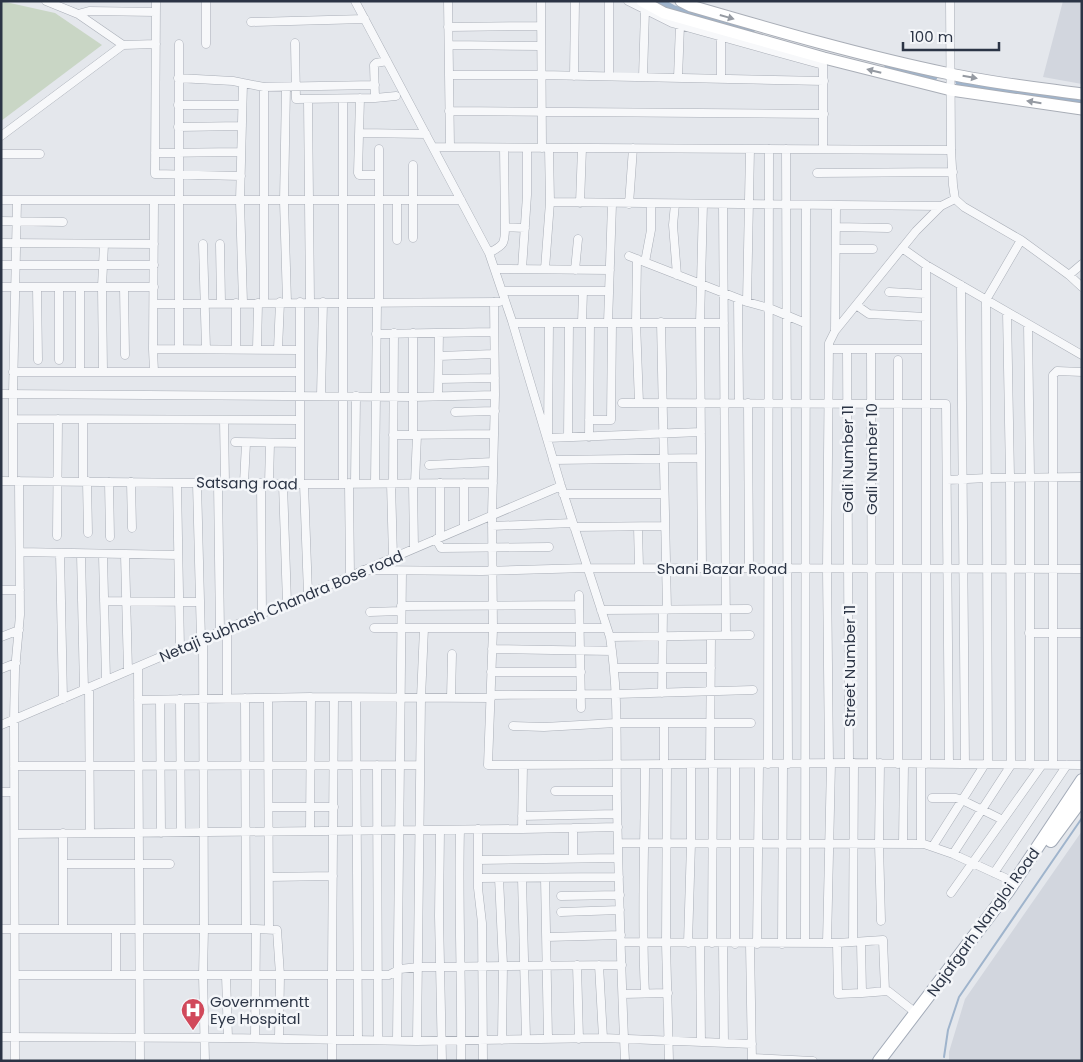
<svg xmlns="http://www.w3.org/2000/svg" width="1083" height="1062" font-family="Poppins,sans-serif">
	<rect width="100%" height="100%" fill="#e4e7ec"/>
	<path fill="#d2d6de" d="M1063 1H1082V84L1043 77Z
		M1082 831V1061H949V1052L965 999Z"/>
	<path fill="#c9d6c5" d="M1 1 55 13 102 45 1 121Z"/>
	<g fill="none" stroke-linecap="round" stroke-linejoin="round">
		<path stroke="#9fb4cc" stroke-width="2" d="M944 1057 948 1030 959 997 1082 818"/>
		<path stroke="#9fb4cc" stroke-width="7" d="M660 1 674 9 752 29
			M888 66 934 77
			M959 82 994 90 1082 102"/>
		<g stroke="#a9aeb7" stroke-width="9">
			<path id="street" d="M46 1 78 14 123 45
				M156 1 155 174 241 176
				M355 1 489 253 512 321 561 486 610 637C619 693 616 751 617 807 619 892 621 976 625 1061
				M448 1 450 147
				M541 1 542 148
				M628 1 672 23 823 65V149
				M950 1 951 150 953 185 955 199 964 207 1021 240 1069 275 1082 287
				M78 14 89 11 156 12
				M251 22 365 19
				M448 27 541 26
				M295 43 296 99 375 98 374 65 376 63 387 61
				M179 44V349
				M206 44V1
				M449 45 541 46
				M449 75H542L824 81
				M574 76 575 1
				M609 76V1
				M643 77 645 10
				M178 78 233 81 243 83 240 201 243 303
				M678 78 680 25
				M721 79V38
				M243 83 264 87 375 85
				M286 87 284 201 287 302
				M360 98 358 173 359 175H379
				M375 98 396 96
				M308 100 310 302
				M178 105H242
				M449 111 824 114
				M178 127 242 126
				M360 133 426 134
				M1 136 123 45 156 44
				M434 147 951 150
				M504 148 505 227 525 228
				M786 149 788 764
				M155 153 241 152
				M1 154H40
				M413 165V238
				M817 173 953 172
				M1 200H461
				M154 201 153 349 300 350
				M550 202 941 206 955 199
				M580 203 582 148
				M629 204 633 148
				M675 204 673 225 677 275
				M723 204 726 635
				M1 221 63 222
				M836 227 888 228
				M397 240V200
				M1 243 154 244
				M203 244 206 349
				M220 244 221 303
				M902 248 926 265 1082 355
				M836 249H873
				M489 253C504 245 505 244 505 227
				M629 256 747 302 769 308 805 323
				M637 259 636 322 639 403
				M645 262 651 230V204
				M1 265H154
				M496 269 610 270
				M522 269 527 195V148
				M545 269 550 202 549 148
				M575 270 578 239
				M1069 275 1082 264
				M961 285 965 764
				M1 287H154
				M37 287 38 360
				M80 287V372
				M124 287 125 355
				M503 291H609
				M889 292 926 294
				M738 299 739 403
				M379 302V149
				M494 302 495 395 492 515 493 629 488 765 854 763 1082 765
				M747 302 750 149
				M236 303V349
				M264 303V87
				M154 304 499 302
				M856 305 869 314 926 317
				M661 322 667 610
				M513 323H724
				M582 323 583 291
				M608 323 612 204
				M1028 324 1030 477V765
				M835 331 836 205
				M376 334 494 332
				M153 349 154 372
				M257 349 258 303
				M278 349 280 302
				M829 349H926
				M871 349 872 763
				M847 350 849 763
				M439 356 494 354
				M59 360V287
				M898 360V764
				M13 372H300
				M103 372 102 287 104 244
				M439 379 495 378
				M1 394 413 397 495 395
				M321 396 323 302
				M438 396 439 333
				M622 403 946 404 949 764
				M748 403 749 568
				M455 412 495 411
				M13 419 299 420
				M83 420V481
				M224 420 225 483
				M589 420H611L612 323
				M393 435 494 434
				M413 435V333
				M548 436 549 323
				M568 437 569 323
				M589 437 590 323
				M547 438 701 432
				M235 442 300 443
				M553 460 701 458
				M429 465 493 462
				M947 480 987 478 1082 477
				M1 481 304 484 493 483
				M13 481V394L17 201
				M87 481 88 533
				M109 482 110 537
				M131 482 132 528
				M177 483 180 649
				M197 483 201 640
				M218 483 220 632
				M244 483 246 443
				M261 483 262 614
				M349 483 350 576
				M355 483 356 396
				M375 483 377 302
				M391 483 393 558
				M393 483 394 333
				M413 483 414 548
				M415 483 417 435
				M440 483V537
				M464 483V527
				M269 484 270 443
				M283 484 287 603
				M300 484V302
				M304 484 308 594
				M343 484V99
				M563 494H664
				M492 526 573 523
				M574 527 665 526
				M638 527 639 568
				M57 536 58 419
				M436 539 441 548 549 547
				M20 552 178 555
				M60 553 63 699
				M81 554 84 690
				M103 555 106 680
				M125 555 128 671
				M702 568 700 323 703 204
				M363 570 482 571 587 568 1082 569
				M1 590H20
				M579 595 581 708
				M104 601 200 602
				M401 606 579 605
				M601 610 748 609
				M370 612 401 611
				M374 628H607
				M227 629V698
				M1029 633H1082
				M1 637 19 630
				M610 637 750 635
				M203 639 204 929 203 975 205 1061
				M492 649 612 651
				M138 667 140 1061
				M614 668H711
				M1 669 16 663
				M491 672H581
				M89 688 90 833
				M662 693 663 610
				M491 695 616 694 753 690
				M245 698 246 929
				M356 698 358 1040
				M451 698 452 654
				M180 699 181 832
				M268 699 269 929
				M138 700 311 697 491 698
				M160 700 161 833
				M1 725 561 486
				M513 726 544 727 616 723H751
				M829 763 827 569 829 343 835 331 916 231 941 206
				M880 763 879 844 881 921
				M710 764 711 636
				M768 764 769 149
				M926 764V265
				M988 764 986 300 1021 240
				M377 765 378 1040
				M664 765V723
				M667 765 666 943 669 1061
				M1053 765V375L1057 371 1082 372
				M14 766 420 765
				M555 791H617
				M1 792H14
				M932 798H956L962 800 1003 820
				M269 807H334
				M522 816 617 814
				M573 828 618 827
				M478 829V888L482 923 483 1061
				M522 829 573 828V858
				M440 830 439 916 442 1061
				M460 830C458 907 462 984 461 1061
				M310 831 311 697
				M63 833V864
				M15 834 522 829 523 765
				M618 843 924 844 953 854 1014 882
				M903 844 904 764
				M921 844V764
				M933 846 985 764
				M953 854 1011 765 1010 477 1007 312
				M478 860 618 858
				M994 873 1067 765
				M269 877 333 876
				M478 878 619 877
				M499 878 503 965 502 1040
				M522 878 526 1039
				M545 878 548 1039
				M951 893 1042 765
				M561 896 620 895
				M561 912 620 910
				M1 929H256L277 930 280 975 279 1038
				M63 929V864H170
				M547 937 621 935
				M621 942 837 943 883 940 885 991
				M853 942 854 763
				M861 942 862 993 888 991 916 1013
				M688 943 691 843V765
				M700 943 701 1042
				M712 943 713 765
				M723 943 724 1043
				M805 943 806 205
				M827 943 831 763
				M837 943 838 994 862 993
				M735 944V764
				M750 944 752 1061
				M757 944 759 764
				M782 944 783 764
				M577 965 579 1039
				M599 965 603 1038
				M15 975H389L400 969 418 967 622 965
				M116 975V929
				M226 975 228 1038
				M645 993C641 917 645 841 645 765
				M623 994 668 993
				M1 1037 228 1038 417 1041 603 1038 752 1044
				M255 1038 256 929
				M397 1040 402 571
				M417 1041 421 698 424 628
				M752 1058 813 1061
				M15 1061 14 720 15 670 20 615 19 481
				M332 1061V975L334 698"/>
		</g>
		<g stroke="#a9aeb7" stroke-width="13">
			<path id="secondary" d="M642 1 664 13 824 58 951 90 1082 109
				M681 1 691 6C777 31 863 56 950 74 993 83 1038 88 1082 94"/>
		</g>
		<g stroke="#a3abb8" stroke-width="14">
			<path id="primary" d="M1051 841 1082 799
				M879 1061 1009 890 1082 780"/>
		</g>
		<use href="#street" stroke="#f7f8fa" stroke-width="8"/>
		<use href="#secondary" stroke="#fff" stroke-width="11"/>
		<use href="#primary" stroke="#fff" stroke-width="12"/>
	</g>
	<defs><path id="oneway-solid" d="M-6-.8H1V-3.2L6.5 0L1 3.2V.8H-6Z" transform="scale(1.25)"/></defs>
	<g fill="#959aa2">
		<use href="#oneway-solid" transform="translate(727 17) rotate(16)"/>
		<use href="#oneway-solid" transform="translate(874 71) rotate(-166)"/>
		<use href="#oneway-solid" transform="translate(970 77) rotate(10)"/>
		<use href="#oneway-solid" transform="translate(1034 102) rotate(-171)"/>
	</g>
	<defs>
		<g id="hospital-pin" transform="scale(1.25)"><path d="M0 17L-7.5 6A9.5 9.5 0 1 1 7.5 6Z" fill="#d1495b" stroke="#f4f6f9"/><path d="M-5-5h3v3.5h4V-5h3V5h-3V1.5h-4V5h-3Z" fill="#fff"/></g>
	</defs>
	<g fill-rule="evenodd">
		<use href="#hospital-pin" x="193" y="1010"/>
	</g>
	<g text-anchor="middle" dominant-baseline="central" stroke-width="5" stroke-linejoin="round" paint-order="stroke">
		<g font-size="15" fill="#2b3445" stroke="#f4f6f9">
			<text transform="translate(847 459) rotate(-90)">Gali Number 11</text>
			<text transform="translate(871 459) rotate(-90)">Gali Number 10</text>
			<text transform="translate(247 483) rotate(1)">Satsang road</text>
			<text x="722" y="568">Shani Bazar Road</text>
			<text transform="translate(281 606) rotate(-23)">Netaji Subhash Chandra Bose road</text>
			<text transform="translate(849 666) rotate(-90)">Street Number 11</text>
			<text transform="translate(983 922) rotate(-54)">Najafgarh Nangloi Road</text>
		</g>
		<g font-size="15" fill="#2b3445" stroke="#f4f6f9" text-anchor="start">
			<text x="210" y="1001">Governmentt<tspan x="210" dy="17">Eye Hospital</tspan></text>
		</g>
	</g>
	<rect width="1083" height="1062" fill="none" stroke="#2b3445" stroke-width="5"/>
	<path d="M903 42v8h96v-8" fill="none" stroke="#2b3445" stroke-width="2.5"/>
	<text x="910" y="42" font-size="15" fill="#2b3445" stroke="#f4f6f9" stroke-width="4" paint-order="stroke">100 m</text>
</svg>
